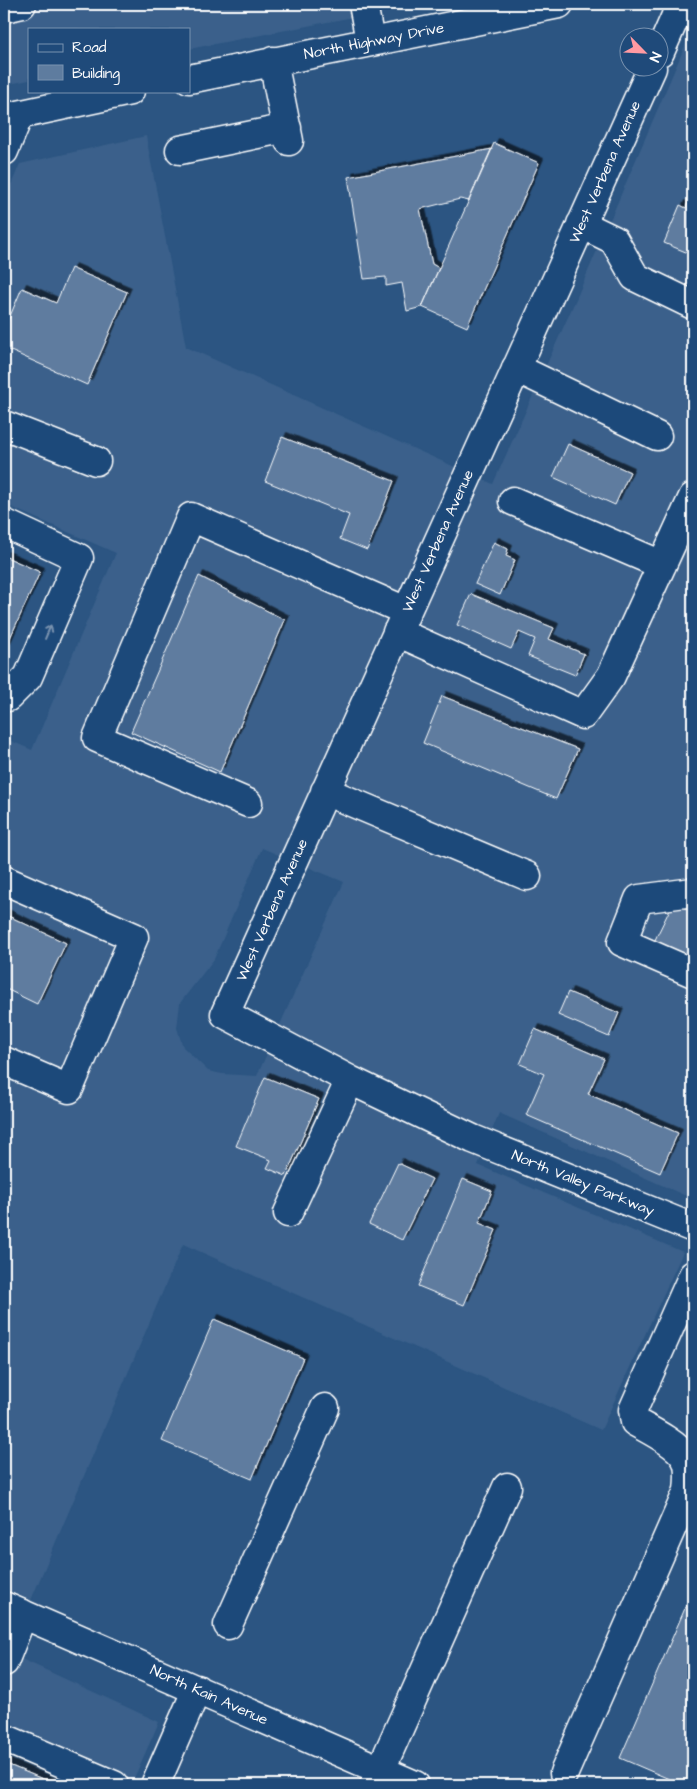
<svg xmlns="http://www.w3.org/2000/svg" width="697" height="1789" font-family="'Architects Daughter',sans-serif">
	<defs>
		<filter id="shadow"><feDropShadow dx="4.5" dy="-4.5" stdDeviation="0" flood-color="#0009"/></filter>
	</defs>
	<rect width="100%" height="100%" fill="#2c5582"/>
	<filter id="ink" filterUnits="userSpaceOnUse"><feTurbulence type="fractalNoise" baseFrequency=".02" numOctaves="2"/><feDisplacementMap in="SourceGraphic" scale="10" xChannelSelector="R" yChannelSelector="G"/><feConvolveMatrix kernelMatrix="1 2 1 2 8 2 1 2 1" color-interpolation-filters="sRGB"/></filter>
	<g filter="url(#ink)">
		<path fill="#3b618b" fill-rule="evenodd" d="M4 4H420L189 49V29H29V80L4 85Z
			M693 27V1199L499 1113 478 1165 683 1252 601 1430 183 1244 31 1600 4 1588V738L32 750 116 553 4 504V201L20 164 146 136 186 347 493 484 577 297ZM262 848 344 882 257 1076 222 1074 208 1071 183 1047 177 1028 180 1003 214 959Z
			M4 1651 159 1722 131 1785H4Z"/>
		<path fill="#5e7c9f" stroke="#fff" filter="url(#shadow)" d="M494 143 539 163 467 327 422 307Z
			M492 149 469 201 460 199 420 209 432 264 439 268 422 307 407 311 402 283 386 286V277L364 279 348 177Z
			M693 189V255L664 243 680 205 686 208Z
			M71 268 127 292 87 385 4 348V330L22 288 56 303Z
			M282 437 394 481 367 550 340 539 349 515 265 481Z
			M568 444 630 472 615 505 553 477Z
			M494 542 508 549 506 556 515 560 500 595 475 584Z
			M4 556 40 572 5 649H4Z
			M199 576 285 620 220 772 131 732Z
			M471 594 554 628 549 639 584 654 575 675 528 656 535 639 519 632 511 649 457 625Z
			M442 696 578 749 556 799 423 743Z
			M673 903 693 912V964L652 946Z
			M4 914 66 943 37 1004 4 988Z
			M568 992 619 1013 609 1037 558 1015Z
			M535 1029 604 1059 588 1094 678 1133 660 1173 526 1115 544 1074 520 1064Z
			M265 1077 319 1099 286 1176 267 1168 271 1160 236 1146Z
			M398 1163 432 1179 402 1240 369 1224Z
			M463 1179 492 1191 479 1223 496 1230 464 1305 418 1286Z
			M214 1319 303 1358 252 1479 162 1441Z
			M693 1590V1785H683L620 1758Z
			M4 1763 57 1785H4Z"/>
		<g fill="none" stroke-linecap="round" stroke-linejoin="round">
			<g stroke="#fff" stroke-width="31">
				<path id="minor" d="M363 4 370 41
					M4 8 22 4
					M660 52 681 4
					M273 61 289 141
					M652 68 225 1014 350 1080 473 1139 693 1228
					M189 79 559 4
					M4 118 130 91
					M180 150 287 128
					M4 151 19 115
					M581 224 614 240 635 277 693 305
					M516 368 657 436
					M4 425 96 461
					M513 501 662 565
					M4 523 79 558 28 677 8 697 4 695
					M397 632 583 715 611 676 693 497
					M325 791 527 876
					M248 803 97 738 191 517 406 611
					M4 880 134 937 69 1089 4 1061
					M693 892 639 899 622 942 693 973
					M288 1213 350 1080
					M4 1606 415 1785
					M228 1625 325 1408
					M4 1662 23 1614
					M4 1738 114 1785
					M564 1773 688 1491C689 1480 691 1465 684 1456 676 1443 649 1430 635 1422L633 1410 693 1275
					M155 1785 197 1689
					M374 1785 507 1487"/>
			</g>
			<use href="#minor" stroke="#1f4a7a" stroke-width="28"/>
		</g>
		<defs><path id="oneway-shaft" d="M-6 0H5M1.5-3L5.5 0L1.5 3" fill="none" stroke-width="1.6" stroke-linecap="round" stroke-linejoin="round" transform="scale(1.25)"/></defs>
		<use stroke="#7992af" href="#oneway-shaft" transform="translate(48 632) rotate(-67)"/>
	</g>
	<g text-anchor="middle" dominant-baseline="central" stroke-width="4.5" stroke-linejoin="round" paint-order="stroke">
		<g font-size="15" fill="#fff" stroke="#1f4a7a">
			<text transform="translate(374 41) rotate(-11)">North Highway Drive</text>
			<text transform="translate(605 172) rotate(-66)">West Verbena Avenue</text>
			<text transform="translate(438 541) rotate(-66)">West Verbena Avenue</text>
			<text transform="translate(272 910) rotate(-66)">West Verbena Avenue</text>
			<text transform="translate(583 1183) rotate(22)">North Valley Parkway</text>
			<text transform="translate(209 1695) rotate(24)">North Kain Avenue</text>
		</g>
	</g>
	<rect width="697" height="1789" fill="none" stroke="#1f4a7a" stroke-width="20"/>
	<rect x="10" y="10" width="677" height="1769" fill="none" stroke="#fff" stroke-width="2" filter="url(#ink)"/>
	<rect x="28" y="28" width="162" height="65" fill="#1f4a7a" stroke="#7992af"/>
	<rect x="38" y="44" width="25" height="8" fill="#1f4a7a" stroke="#7992af"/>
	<text x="72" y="52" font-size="15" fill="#ffffff">Road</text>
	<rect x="38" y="65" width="25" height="15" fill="#5e7c9f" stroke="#7992af"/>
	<text x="72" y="78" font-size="15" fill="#ffffff">Building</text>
	<g transform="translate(644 52) rotate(114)"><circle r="24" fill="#1f4a7a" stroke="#7992af"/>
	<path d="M0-4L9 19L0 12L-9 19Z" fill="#ff9aa2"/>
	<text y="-8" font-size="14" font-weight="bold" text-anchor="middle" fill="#ffffff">N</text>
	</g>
</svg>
